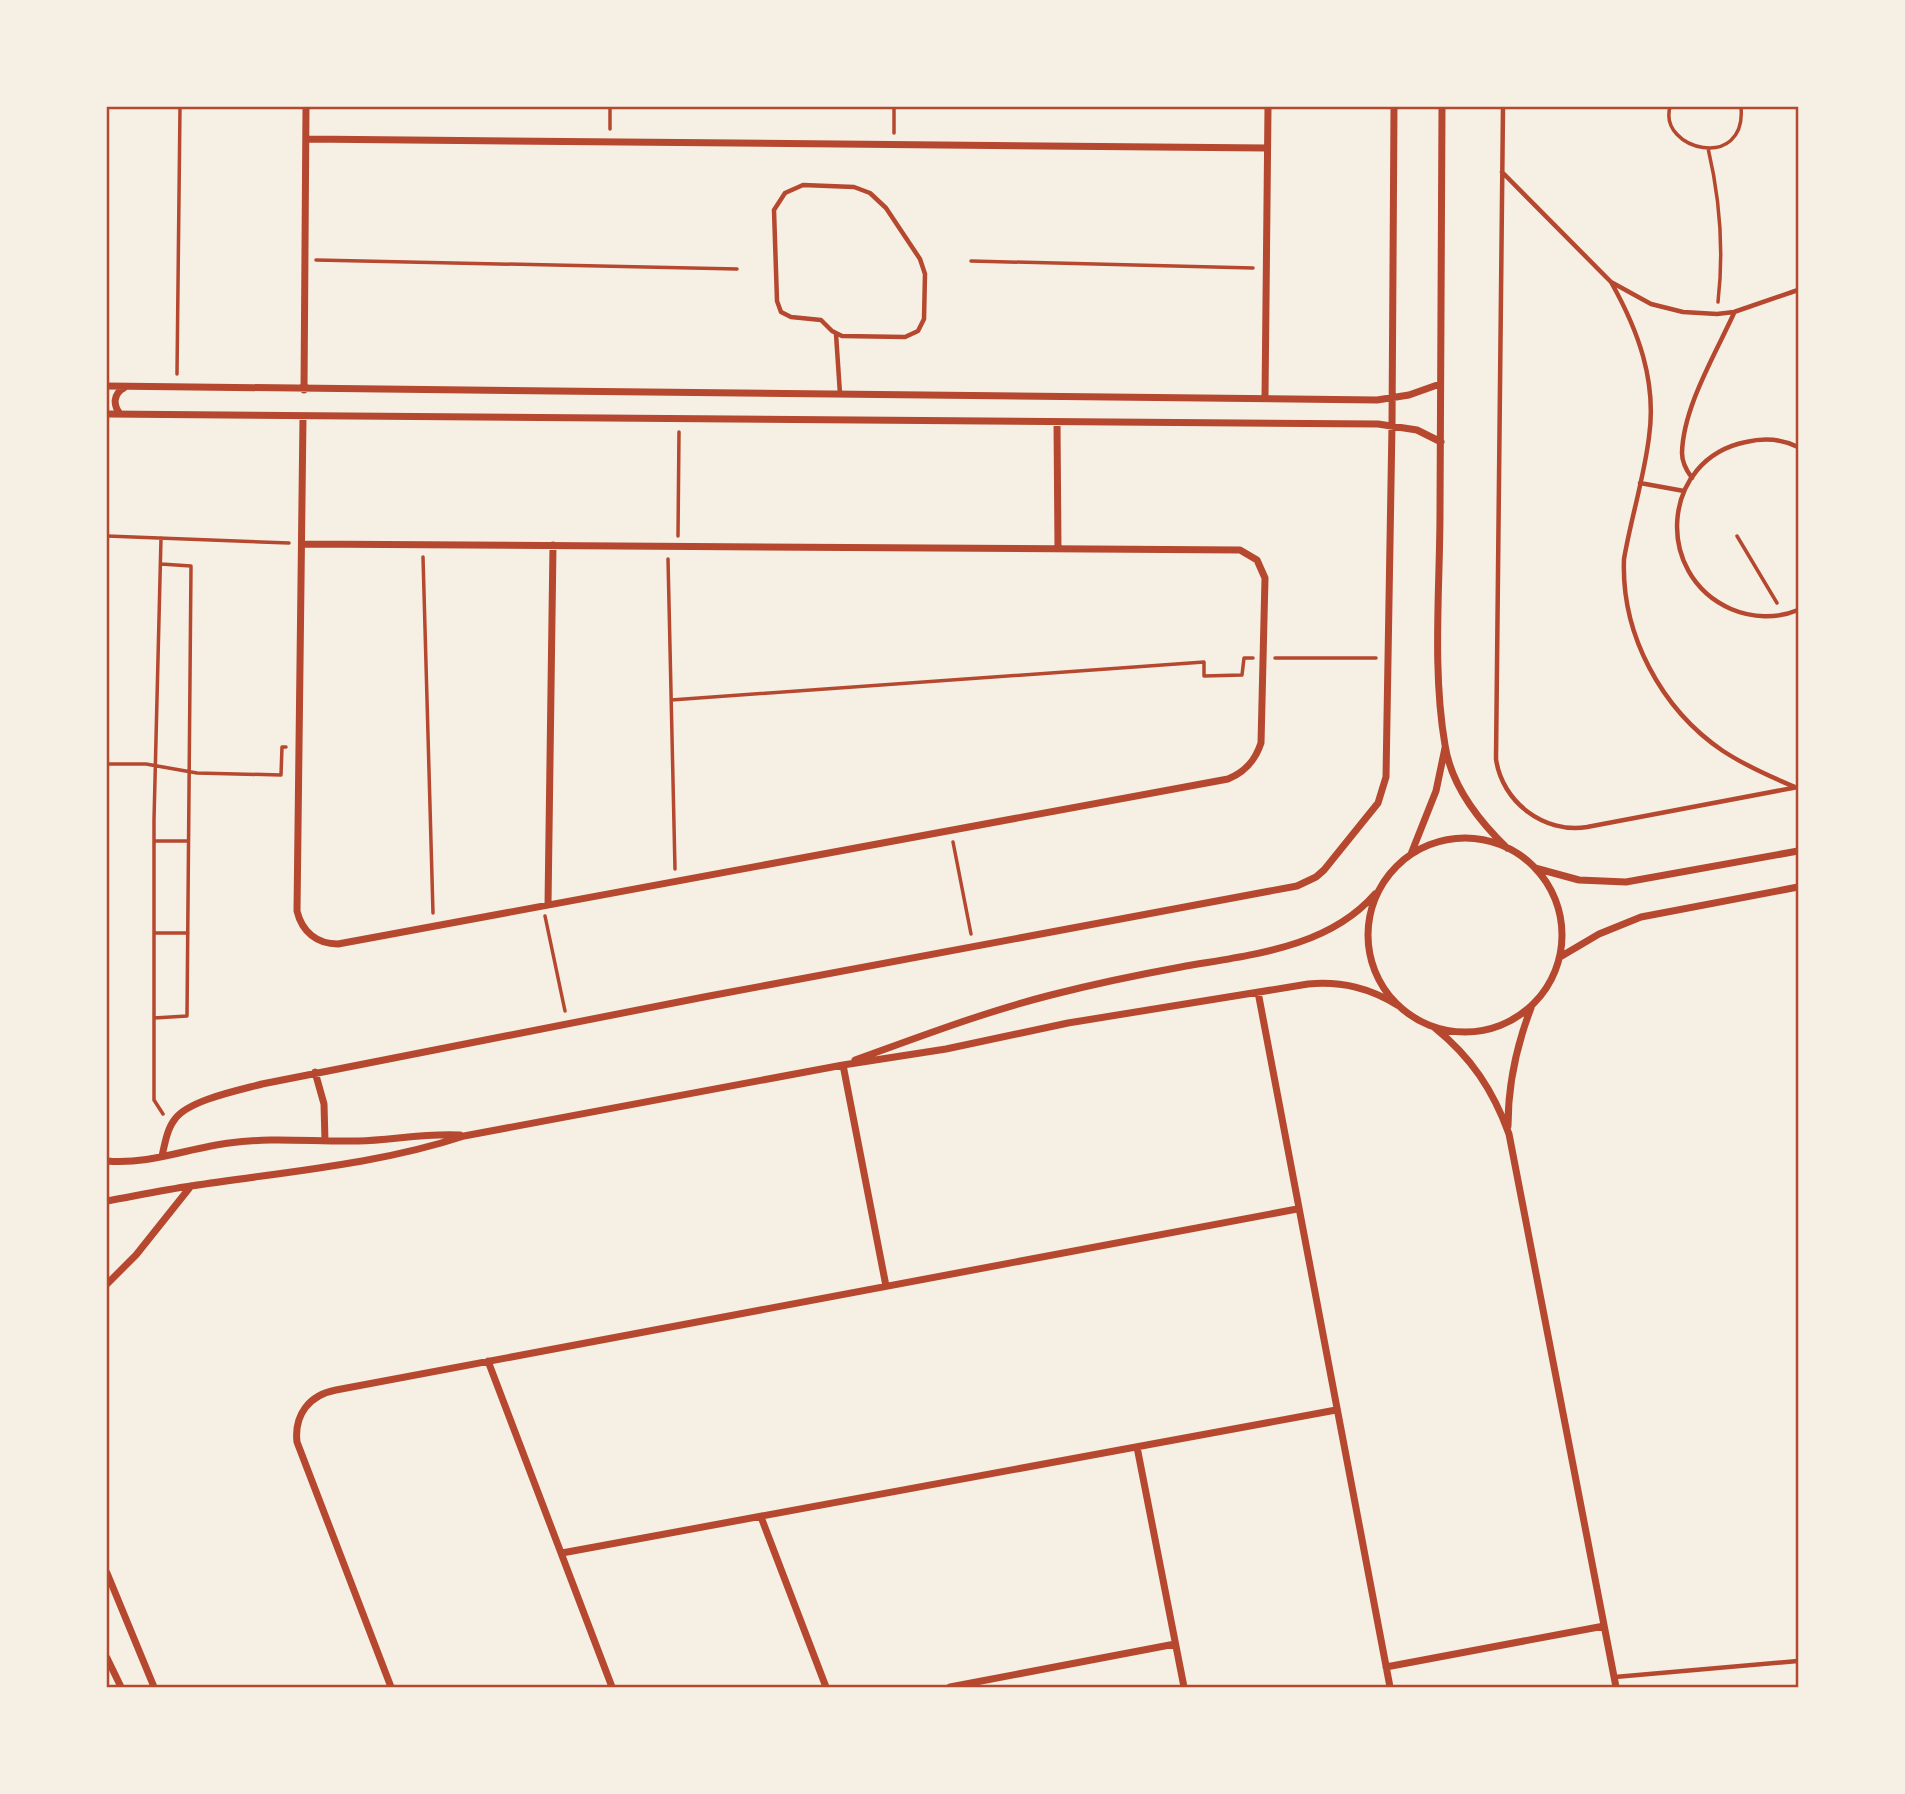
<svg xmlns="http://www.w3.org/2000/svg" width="1905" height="1794" font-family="'DejaVu Sans',sans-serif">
	<rect width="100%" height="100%" fill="#f6efe4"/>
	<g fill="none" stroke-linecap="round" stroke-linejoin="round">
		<path stroke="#b5482f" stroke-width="3.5" d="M1670 107C1658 150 1747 172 1741 107
			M610 129V107
			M894 133V107
			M1708 148C1720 199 1724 250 1718 302
			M316 260 737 269
			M971 261 1253 268
			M177 374 180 107
			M107 536 289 543
			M678 536 679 432
			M1737 536 1777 603
			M161 538 154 820V1100L163 1114
			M423 557 433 913
			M668 559 675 869
			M1275 658H1376
			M671 700 1204 662V676L1242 675 1244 658H1253
			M107 764H146L197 773 281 775 282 747H286
			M154 841H188
			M953 842 971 934
			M545 916 565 1011
			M155 933H188
			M154 1018 187 1016 191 566 161 564"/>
		<path stroke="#b5482f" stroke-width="4.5" d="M1503 107 1496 759C1502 802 1544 834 1587 827L1798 787
			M1502 172 1611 282 1651 304 1683 312 1717 314 1734 312 1798 290
			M803 185 854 187 870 193 886 208 920 259 925 274 924 319 918 331 905 337 842 336 832 331 821 320 791 317 781 312 777 301 774 210 785 193Z
			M1611 282C1638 330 1657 381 1649 437 1644 478 1631 518 1624 559 1621 634 1661 709 1723 751 1746 766 1771 777 1795 787
			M836 334 840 394
			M1798 447C1782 439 1763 438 1746 442 1661 459 1653 575 1731 609 1752 618 1777 619 1798 610
			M1692 478C1686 470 1682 462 1682 453 1683 407 1716 353 1734 313
			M1640 483 1684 491
			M1615 1677 1798 1661"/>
		<path stroke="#b5482f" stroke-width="7" d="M1442 107C1441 242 1441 376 1440 511 1440 588 1432 669 1445 745 1451 785 1479 821 1507 848
			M306 139 1267 148
			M107 386 1377 400 1409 395 1440 384
			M304 390 306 107
			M1265 398 1268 107
			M107 414 1378 424 1417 430 1441 442
			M120 414C113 405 113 394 124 388
			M1057 422 1058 549
			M302 544 1240 550 1257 560 1265 578 1261 743C1255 761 1245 772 1228 779L338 944C317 944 302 932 297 911L303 417
			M1368 935a97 97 0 1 1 194 0a97 97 0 1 1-194 0Z
			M1411 854 1436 791 1445 748
			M1535 868 1579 880 1626 882 1798 851
			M548 905 553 545
			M1560 957 1599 934 1641 917 1798 887
			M1258 992 1390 1687
			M1435 1028C1471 1057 1493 1090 1509 1134L1616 1687
			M855 1060C919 1037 984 1012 1051 995 1094 984 1137 975 1181 967 1248 955 1327 949 1375 894
			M843 1065 886 1286
			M315 1072 324 1104 325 1141
			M1508 1126C1508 1085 1516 1047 1531 1008
			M162 1156C165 1143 167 1129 175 1119 189 1100 240 1090 262 1084L704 997 1297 886 1316 877 1324 870 1378 803 1386 777 1392 425 1394 107
			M107 1161C148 1165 189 1148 229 1143 272 1137 315 1142 358 1141 392 1140 425 1133 460 1135
			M107 1201C135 1196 163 1190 191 1186 282 1172 376 1165 464 1136L843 1065 946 1049 1068 1023 1308 984C1342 981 1370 988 1399 1006
			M107 1284 136 1255 191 1186
			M488 1361 612 1687
			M1137 1447 1184 1687
			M761 1517 826 1687
			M562 1553 1336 1410
			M107 1573 154 1687
			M107 1658 121 1687
			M1386 1667 1604 1626
			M391 1687 297 1442C294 1415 309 1395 336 1390L1297 1209
			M950 1687 1175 1644"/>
	</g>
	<rect width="1905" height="1794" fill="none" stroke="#f6efe4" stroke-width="217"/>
	<rect x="108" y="108" width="1689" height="1578" fill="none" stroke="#b5482f" stroke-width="2.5"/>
</svg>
